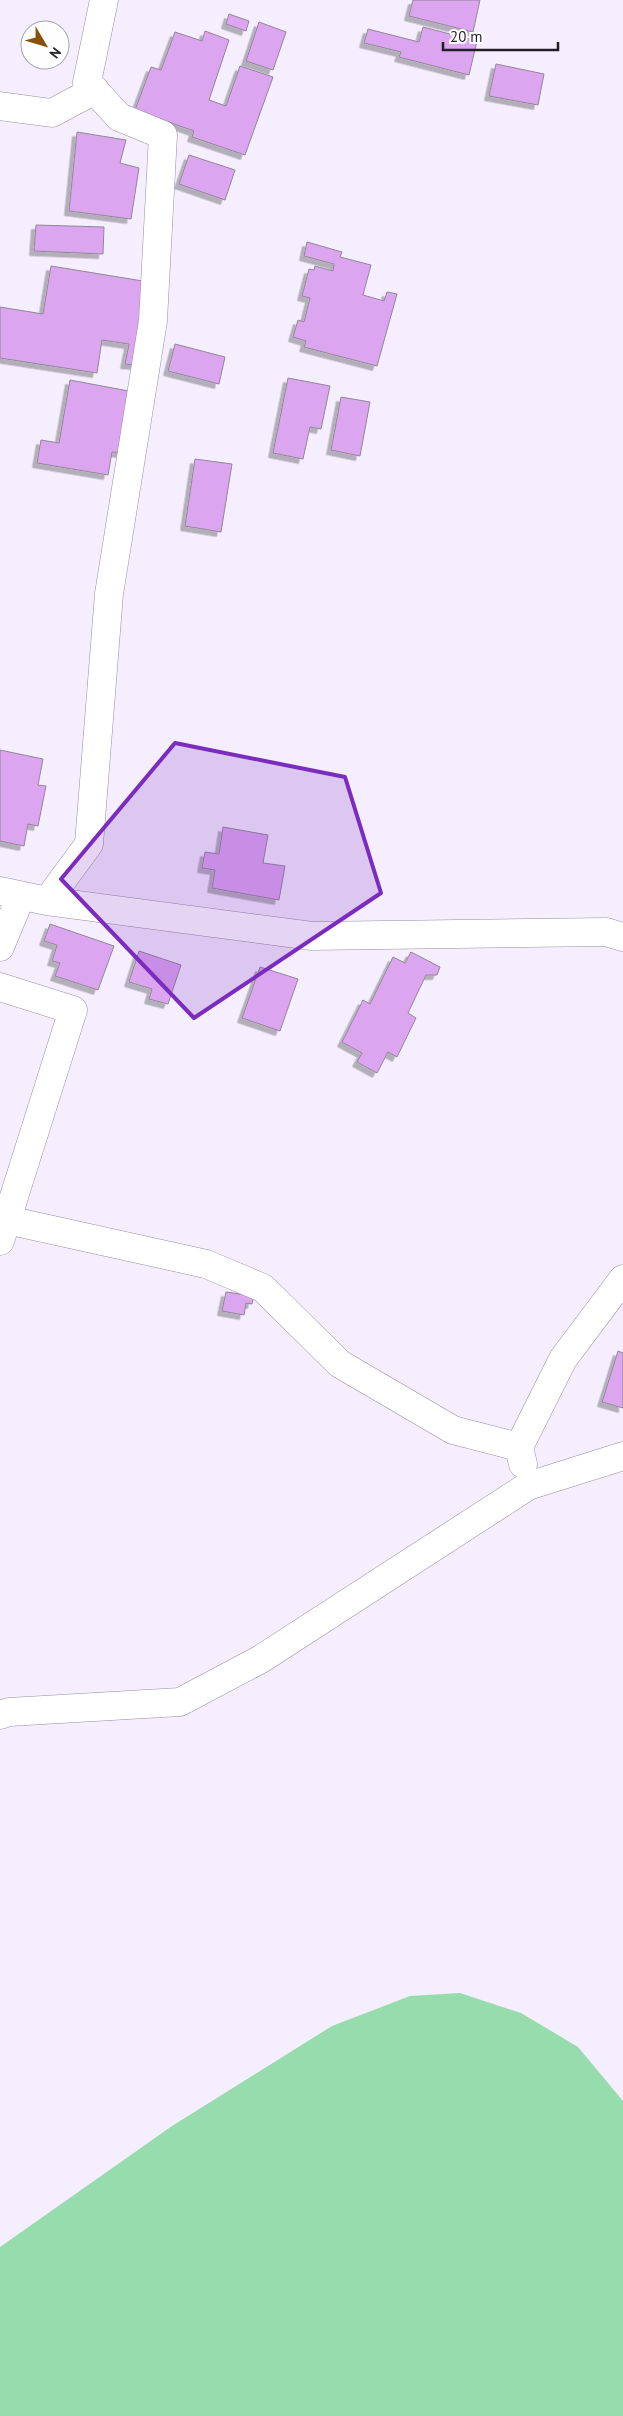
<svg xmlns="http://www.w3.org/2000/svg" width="623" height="2416" font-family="'PT Sans',sans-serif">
	<defs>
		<filter id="shadow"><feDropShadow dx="-4.5" dy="4.5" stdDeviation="0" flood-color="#0004"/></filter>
	</defs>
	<rect width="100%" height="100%" fill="#f4eefe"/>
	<path fill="#96dcac" d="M460 1993 521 2013 578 2047 623 2101V2416H0V2247L172 2126 332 2026 410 1996Z"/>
	<path fill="#dba5ef" stroke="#928696" filter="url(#shadow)" d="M413 0H480L473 32 409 16Z
		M229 14 249 21 246 31 226 24Z
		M259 22 286 32 273 70 246 61Z
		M423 27 477 41 469 75 399 57 401 52 364 43 368 29 419 42Z
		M205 31 229 40 209 100 226 106 240 66 273 77 245 155 192 137 194 131 135 110 151 67 161 70 175 32 202 41Z
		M496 64 544 74 538 105 489 96Z
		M77 132 126 140 120 163 139 168 131 219 69 211Z
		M189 155 235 170 225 200 179 184Z
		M36 225 104 227 103 254 34 251Z
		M307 242 342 252 340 257 371 265 363 295 384 301 387 292 397 294 377 366 304 347 306 341 293 337 298 320 304 322 310 298 302 296 309 269 314 270 315 266 333 271 334 264 304 256Z
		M51 266 149 282 135 365 125 364 129 344 102 340 97 373 0 358V307L43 314Z
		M175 344 225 357 219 384 168 371Z
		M288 378 330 386 321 429 310 427 303 459 273 453Z
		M70 380 134 392 124 453 112 452 108 475 37 463 41 440 59 443Z
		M341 397 370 402 360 456 331 450Z
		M195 459 232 464 221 532 185 526Z
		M0 750 43 759 38 785 46 786 38 826 28 824 24 846 0 841Z
		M223 827 268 835 263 863 285 866 279 900 212 888 215 870 202 868 205 852 219 854Z
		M50 924 114 946 98 990 55 976 60 963 52 961 57 945 44 941Z
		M139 951 181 965 168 1004 149 999 152 989 129 982Z
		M411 952 440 967 437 975H426L408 1013 416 1018 397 1057 388 1052 377 1073 357 1062 362 1053 342 1042 363 1000 370 1004 393 957 405 963Z
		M260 967 298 979 280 1031 242 1018Z
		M226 1292 254 1296 252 1304 246 1303 244 1315 222 1311Z
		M618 1351 623 1353V1408L602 1402Z"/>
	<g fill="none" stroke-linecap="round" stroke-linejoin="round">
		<g stroke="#968fa1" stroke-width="29">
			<path id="minor" d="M0 106 52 113 95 90
				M0 891 47 901 312 936 606 932 623 937
				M47 901 89 844 109 594 153 321 163 135 119 117 87 82 104 0
				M0 947 21 896
				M0 987 73 1010 0 1241
				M7 1220 206 1264 263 1288 340 1364 453 1430 519 1447
				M523 1464 519 1447 563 1359 623 1279
				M0 1715 9 1712 180 1702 261 1659 528 1486 623 1456"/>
		</g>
		<use href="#minor" stroke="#fff" stroke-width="28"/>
	</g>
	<path fill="#7b2cbf" fill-opacity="0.2" stroke="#7b2cbf" stroke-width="4" stroke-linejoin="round" d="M175 743 345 777 381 893 194 1018 61 879Z"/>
	<g transform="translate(45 45) rotate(128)"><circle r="24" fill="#fefefe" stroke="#a6a4a7"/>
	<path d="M0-4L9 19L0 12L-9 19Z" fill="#895105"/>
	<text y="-8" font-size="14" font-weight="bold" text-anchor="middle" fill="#211e25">N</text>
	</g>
	<path d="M443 42v8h115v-8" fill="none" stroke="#211e25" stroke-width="2.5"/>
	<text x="450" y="42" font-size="15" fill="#211e25" stroke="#fefefe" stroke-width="4" paint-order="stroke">20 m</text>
</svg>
